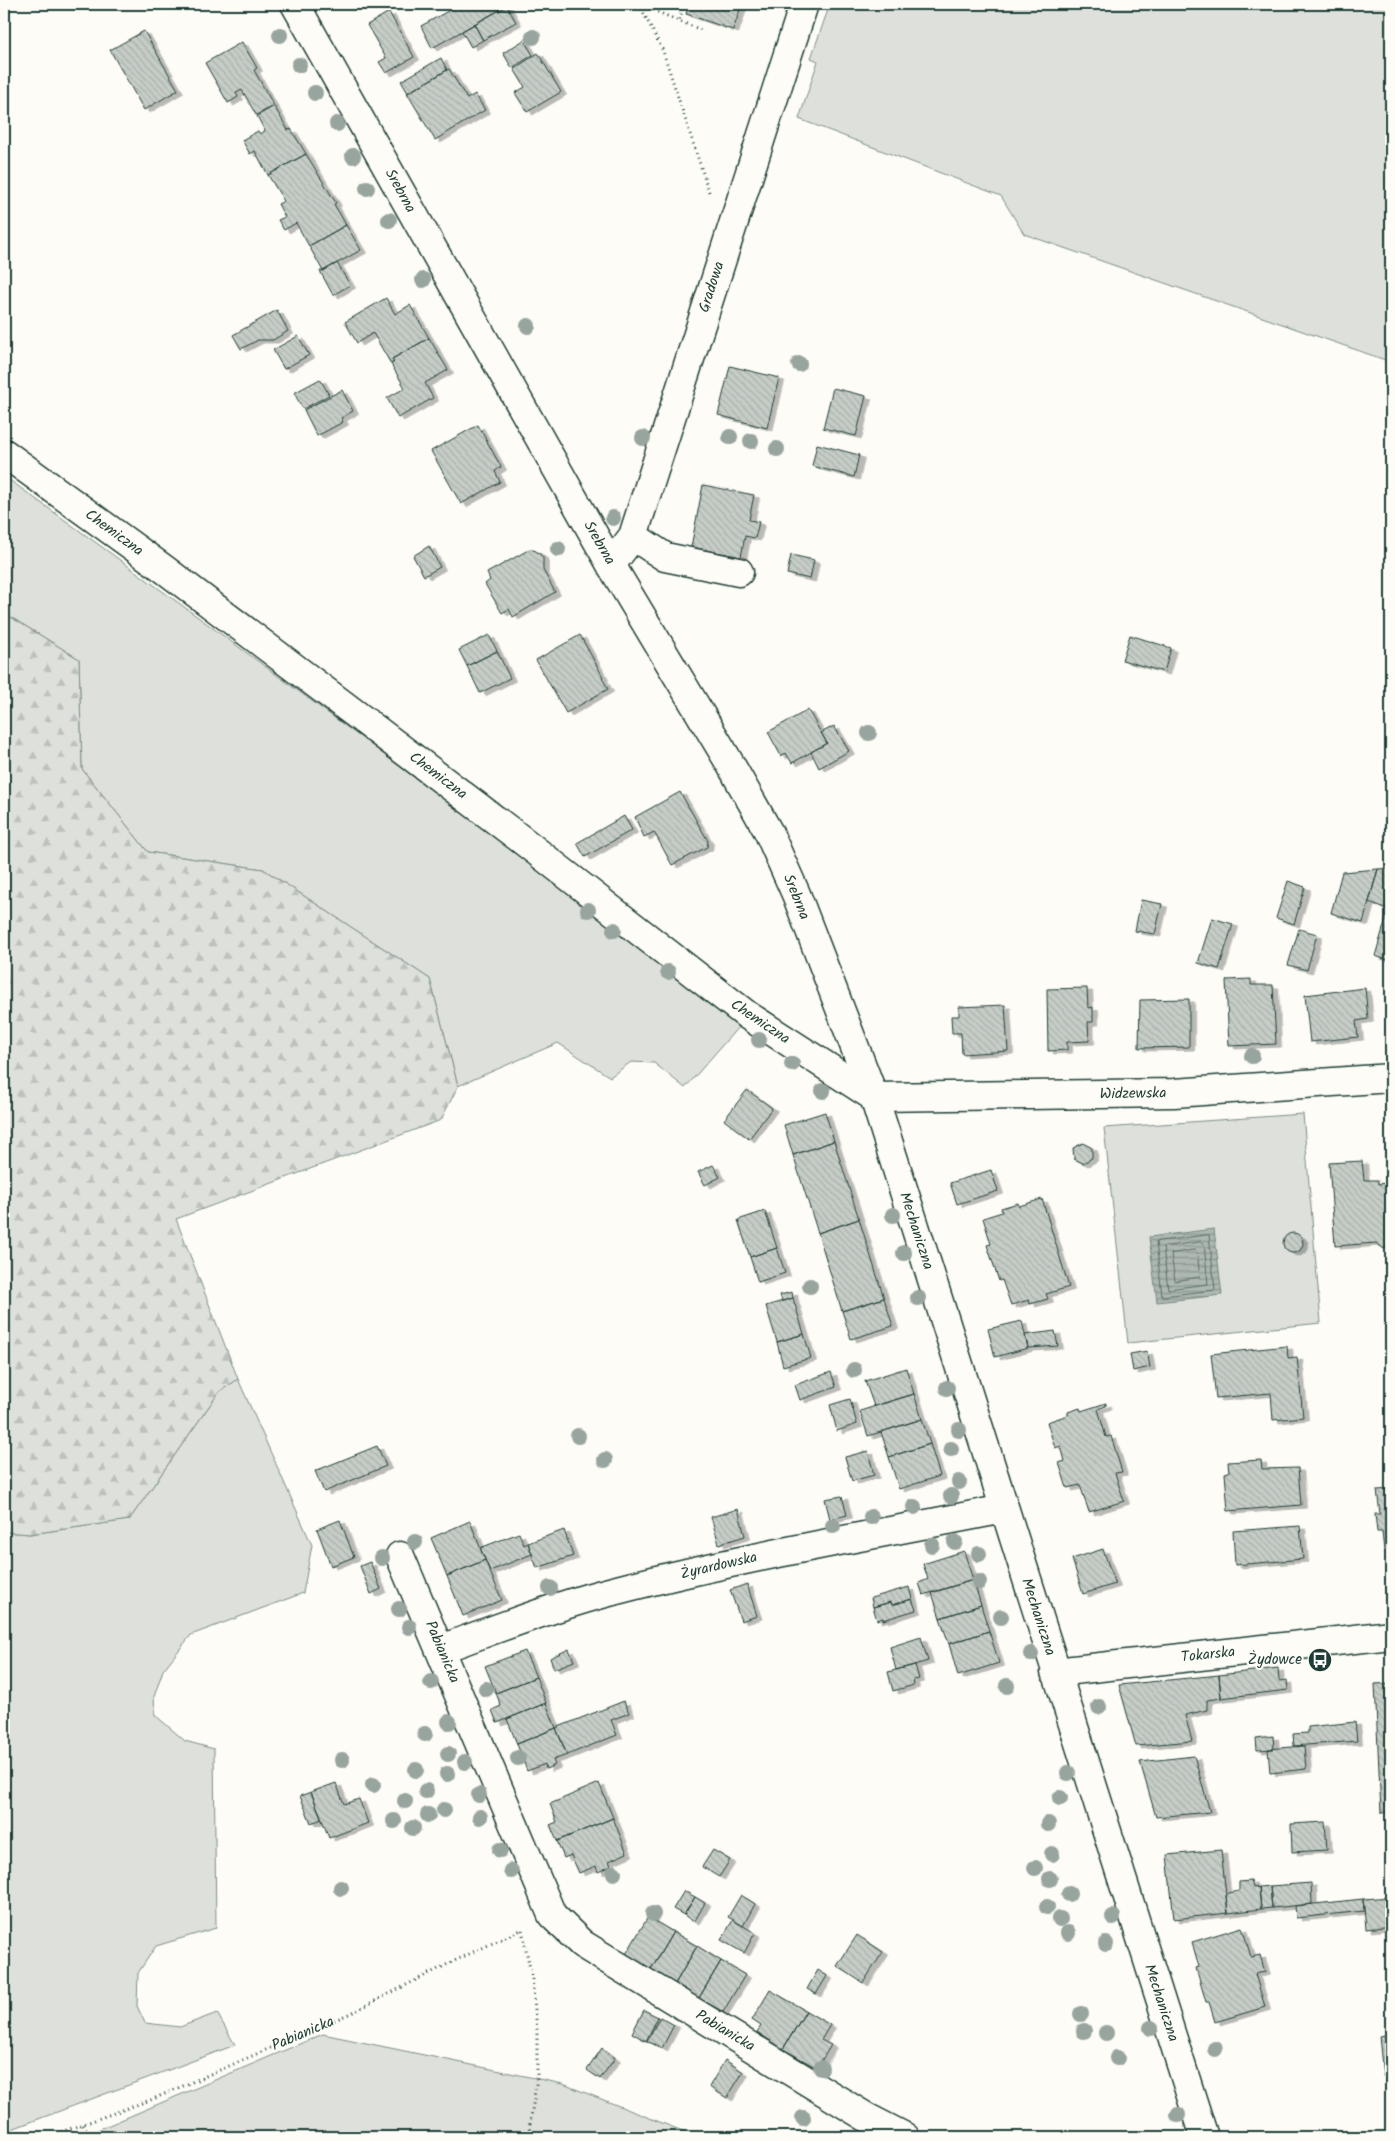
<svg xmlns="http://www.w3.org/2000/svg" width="1395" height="2141" font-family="Kalam,sans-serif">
	<defs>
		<pattern id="forest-firs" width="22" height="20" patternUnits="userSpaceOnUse" patternTransform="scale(1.25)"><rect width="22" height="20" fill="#dde0db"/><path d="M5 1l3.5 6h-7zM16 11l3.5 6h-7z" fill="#bdc1bd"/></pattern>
		<pattern id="water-rules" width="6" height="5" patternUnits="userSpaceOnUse" patternTransform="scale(1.25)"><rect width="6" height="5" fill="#aeb8b1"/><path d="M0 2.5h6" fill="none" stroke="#8d9791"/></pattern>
		<pattern id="building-back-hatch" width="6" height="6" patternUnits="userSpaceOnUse" patternTransform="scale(1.25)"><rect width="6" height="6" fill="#c6cdc7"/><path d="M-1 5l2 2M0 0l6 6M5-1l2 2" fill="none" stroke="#aab1ac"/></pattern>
		<filter id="shadow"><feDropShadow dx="5.5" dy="3" stdDeviation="0" flood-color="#0004"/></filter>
	</defs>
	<rect width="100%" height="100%" fill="#fdfcf7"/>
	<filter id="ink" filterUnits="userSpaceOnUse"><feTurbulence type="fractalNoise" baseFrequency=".02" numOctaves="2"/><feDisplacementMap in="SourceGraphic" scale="10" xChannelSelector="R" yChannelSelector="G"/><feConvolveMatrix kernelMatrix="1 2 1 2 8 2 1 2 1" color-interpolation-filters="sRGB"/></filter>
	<g filter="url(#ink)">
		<path fill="#dde0db" stroke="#7e8e88" d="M830 4H1391V362L1024 234 1001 196 799 119 818 61 811 58Z
			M4 476C252 655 498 837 739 1026L685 1088 654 1063 631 1062 610 1077 558 1043 458 1086 430 979 263 869 148 852 82 769 79 659 4 613Z
			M1303 1114 1321 1323 1128 1343 1104 1128Z
			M238 1379 312 1545 303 1593 191 1635 163 1670 154 1697 155 1715 185 1741 214 1749 216 1928 156 1946 138 1973 137 2006 145 2023 180 2027 217 2013 235 2045 4 2132V1532L30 1534 129 1520 219 1392Z
			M323 2034 563 2084 698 2137H81Z"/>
		<path fill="url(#forest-firs)" stroke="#7e8e88" d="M4 613 79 659 82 769 148 852 263 869 430 979 458 1086 441 1120 176 1219 238 1379 219 1392 129 1520 30 1534 4 1532Z"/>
		<path fill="url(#water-rules)" stroke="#75877f" d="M1214 1229 1222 1295 1157 1302 1149 1237Z"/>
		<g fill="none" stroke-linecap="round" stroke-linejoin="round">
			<path stroke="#586e66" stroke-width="1" d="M1209 1235 1215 1290 1162 1296 1156 1242Z
				M1201 1242 1204 1244 1208 1284 1168 1289 1163 1247Z
				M1195 1250 1197 1252 1200 1277 1175 1281 1171 1254Z"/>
		</g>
		<path fill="url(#building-back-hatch)" stroke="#1f3d34" filter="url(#shadow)" d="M455 4H475L477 7 482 4H506L507 6 432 48 421 26 457 6Z
			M689 4H742L733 30 686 14Z
			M507 6 516 22 483 40 474 24Z
			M389 12 414 57 386 73 379 62 386 58 367 25Z
			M474 24 483 40 471 47 462 31Z
			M144 31 178 90 144 110 110 50Z
			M524 40 533 55 512 68 503 53Z
			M242 42 257 68 254 70 274 106 256 115 242 90 236 93 238 97 228 103 205 63Z
			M538 53 561 92 527 112 515 93 525 87 514 69Z
			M441 58 447 70 408 93 401 81Z
			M449 69 467 99 475 94 485 110 435 140 407 93Z
			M274 106 288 130 291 129 306 154 268 175 255 151 250 154 242 140 258 131 260 134 265 131 257 116Z
			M306 154 336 203 334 204 346 225 309 246 296 223 284 230 278 220 285 217 278 204 284 201 268 175Z
			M346 225 361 250 323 271 309 246Z
			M337 263 350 285 333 295 320 271H323Z
			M386 298 395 314 410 305 429 338 392 359 394 362 391 364 373 333 357 343 345 322Z
			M277 310 288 331 273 340H258L241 349 233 335Z
			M298 336 309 355 284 369 273 350Z
			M429 338 448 370 425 383 433 398 398 418 387 398 405 388 391 364 394 362 392 359Z
			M730 366 779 378 767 428 718 415Z
			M320 379 329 395 303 409 294 393Z
			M833 388 866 396 856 436 823 428Z
			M342 390 353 411 341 418 343 422 317 436 304 410Z
			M478 425 501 467 495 471 500 482 461 504 431 451Z
			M817 444 859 455 854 477 812 466Z
			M703 485 754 495 749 520 759 522 755 538 745 536 741 557 691 547Z
			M429 546 440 567 424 576 413 556Z
			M530 549 536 551 543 557V570L555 592 513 617 509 609 502 613 485 584 490 580 487 573Z
			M791 555 814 560 810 579 787 574Z
			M489 635 497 651 467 666 459 650Z
			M580 635 603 677 602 678 608 689 566 713 536 660Z
			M1130 635 1171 648 1164 672 1122 660Z
			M497 651 510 678 480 693 467 666Z
			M808 710 827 743 792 763 786 753 781 756 768 732Z
			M834 726 849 751 819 768 811 752 827 743 821 733Z
			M680 792 708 841 707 847 672 865 654 832 644 837 635 817Z
			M624 816 632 830 585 857 577 843Z
			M1391 868V910L1369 902 1378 869Z
			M1378 869 1363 923 1331 913 1342 872Z
			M1288 881 1305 887 1294 924 1276 918Z
			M1141 900 1162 904 1155 934 1135 931Z
			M1387 915 1391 917V961L1375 956Z
			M1212 918 1233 924 1219 969 1198 963Z
			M1299 929 1317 934 1307 970 1288 965Z
			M1251 979V985H1273L1276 1044 1229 1046 1226 980Z
			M1087 988 1088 1008 1093 1007V1022H1088L1089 1041 1067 1042V1050L1048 1051 1047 989Z
			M1365 988 1368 1019 1356 1021 1358 1037 1310 1042 1305 995Z
			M1386 998H1391V1034H1386Z
			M1189 999V1047L1139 1048 1140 1000Z
			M1005 1005 1008 1051 962 1054 961 1033H952L951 1016H959V1007Z
			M747 1090 772 1108 749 1139 724 1120Z
			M825 1112 834 1141 793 1155 784 1125Z
			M834 1141 859 1219 818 1233 793 1155Z
			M1083 1143 1092 1148V1158L1083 1163 1074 1159 1073 1148Z
			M1362 1161 1364 1180H1378V1184L1391 1183V1240L1384 1249 1376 1243 1335 1246 1329 1163Z
			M713 1165 720 1177 705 1185 698 1172Z
			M991 1170 998 1191 957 1204 950 1183Z
			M1042 1199 1069 1287 1046 1294 1048 1299 1030 1304 1029 1300 1011 1305 1002 1280 999 1281 987 1245 991 1244 983 1218 1002 1212 1001 1208 1018 1203 1019 1206Z
			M765 1211 777 1248 750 1257 738 1220Z
			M859 1219 884 1298 842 1311 818 1233Z
			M1283 1243a10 10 0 1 1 20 0a10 10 0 1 1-20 0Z
			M777 1248 785 1273 758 1282 750 1257Z
			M792 1292 793 1298 782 1301 780 1295Z
			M793 1298 804 1334 777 1342 766 1306Z
			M884 1298 893 1326 851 1339 842 1311Z
			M1022 1321 1028 1348 995 1357 988 1329Z
			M1055 1331 1058 1346 1028 1348 1025 1335Z
			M804 1334 811 1358 783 1366 777 1342Z
			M1287 1346 1288 1358 1297 1357 1303 1417 1273 1420 1271 1393 1216 1398 1211 1354Z
			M1147 1351 1150 1367 1133 1371 1130 1354Z
			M906 1368 914 1394 874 1406 865 1381Z
			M831 1372 836 1387 800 1400 795 1385Z
			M914 1394 922 1419 868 1436 860 1411Z
			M850 1399 857 1424 837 1431 830 1405Z
			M1106 1403V1406L1098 1409 1106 1437 1111 1436 1122 1472 1115 1473 1124 1501 1089 1512 1080 1485 1067 1488 1059 1463 1065 1461 1061 1446 1055 1448 1047 1422 1068 1415V1412L1080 1408 1081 1411Z
			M922 1419 930 1444 889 1457 881 1432Z
			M930 1444 940 1476 899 1489 889 1457Z
			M377 1446 386 1466 324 1492 315 1471Z
			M868 1451 874 1475 852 1481 845 1457Z
			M1261 1460 1262 1469 1298 1468 1301 1505 1228 1511 1225 1473 1229 1472 1228 1462Z
			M1391 1489V1550L1384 1551 1382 1532H1377L1375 1514H1380L1377 1490Z
			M842 1496 847 1515 830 1519 825 1499Z
			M738 1509 745 1536 719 1544 711 1517Z
			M340 1520 354 1557 331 1566 317 1529Z
			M470 1521 485 1560 447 1576 431 1538Z
			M1300 1526 1303 1559 1235 1565 1233 1531Z
			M564 1530 573 1556 537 1568 528 1543Z
			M519 1533 524 1545 528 1543 532 1554 490 1571 480 1548Z
			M1103 1549 1115 1584 1083 1594 1072 1559Z
			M964 1551 973 1580 923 1595 919 1583 928 1579 923 1564Z
			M485 1560 502 1600 463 1616 447 1576Z
			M370 1562 381 1589 371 1594 360 1566Z
			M973 1580 981 1605 940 1618 932 1593Z
			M747 1584 757 1616 741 1621 730 1590Z
			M909 1587 912 1599 892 1605 891 1602 873 1607 871 1598Z
			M912 1599 916 1610 883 1620V1618L877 1620 873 1607 891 1602 892 1605Z
			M981 1605 989 1631 949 1644 940 1618Z
			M989 1631 999 1663 958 1676 949 1644Z
			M921 1637 928 1661 896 1670 890 1647Z
			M569 1649 574 1661 554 1669 550 1658Z
			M525 1651 536 1677 496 1693 485 1666Z
			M915 1665 919 1679 913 1680 914 1685 893 1691 888 1672Z
			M1278 1668 1279 1681 1287 1680 1288 1690 1221 1698 1219 1675Z
			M1219 1675 1221 1698 1207 1700V1710L1185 1715 1192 1741 1136 1746 1119 1685Z
			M536 1677 546 1703 497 1723 492 1710 501 1706 496 1693Z
			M1391 1683V1812L1381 1813 1375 1684Z
			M624 1701 629 1713 611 1720 617 1735 567 1755 556 1728Z
			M546 1703 556 1728 517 1744 507 1719Z
			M1355 1722 1357 1741 1294 1746 1293 1734 1308 1733V1727Z
			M556 1728 567 1755 553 1760 555 1765 546 1769 545 1764 527 1771 517 1744Z
			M1273 1736 1274 1749 1257 1750 1256 1738Z
			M1304 1746 1306 1769 1270 1773 1268 1749Z
			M1194 1756 1210 1812 1156 1817 1140 1762Z
			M336 1783 344 1804 359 1799 368 1823 329 1838 311 1792Z
			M599 1783 613 1818 557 1841 550 1825 557 1822 550 1804Z
			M311 1792 322 1819 311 1823 300 1796Z
			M613 1818 627 1853 609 1861 611 1866 598 1872 596 1866 579 1873 571 1855 564 1858 557 1841Z
			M1325 1822 1327 1850 1292 1852 1291 1824Z
			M713 1850 730 1860 719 1877 702 1867Z
			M1221 1850 1228 1913 1174 1919 1167 1855Z
			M1251 1881 1253 1888 1259 1887 1261 1909 1228 1913 1226 1896 1228 1893 1239 1891V1882Z
			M1311 1883 1312 1904 1272 1908 1270 1886Z
			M1270 1886 1272 1908 1261 1909 1259 1887Z
			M684 1891 695 1897 684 1915 673 1909Z
			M741 1895 755 1904 743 1926 728 1917Z
			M695 1897 705 1903 694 1922 684 1915Z
			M1391 1897V1926L1366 1929 1363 1899Z
			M1363 1899 1364 1911 1296 1918 1295 1906Z
			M648 1917 673 1932 651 1969 626 1954Z
			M733 1920 755 1933 744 1953 721 1940Z
			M1242 1927 1251 1957 1260 1955 1265 1972 1255 1974 1265 2007 1215 2022 1209 2002H1206L1196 1968 1199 1967 1192 1942Z
			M673 1932 697 1946 675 1984 651 1969Z
			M857 1935 883 1952 863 1983 837 1966Z
			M697 1946 721 1961 699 1998 675 1984Z
			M721 1961 745 1975 723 2012 699 1998Z
			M818 1970 827 1976 816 1994 807 1989Z
			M770 1990 806 2011 783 2049 757 2032 761 2026 752 2020Z
			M644 2010 658 2017 646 2041 632 2033Z
			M806 2011 830 2025 821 2040 831 2045 817 2068 783 2049Z
			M660 2017 674 2025 662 2048 647 2041Z
			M1391 2034V2075L1383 2076 1379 2036Z
			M602 2048 615 2058 600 2079 587 2070Z
			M725 2060 743 2072 727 2098 709 2087Z
			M1285 2133V2137H1240V2136Z"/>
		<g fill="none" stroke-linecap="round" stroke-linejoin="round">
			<g stroke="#1f3d34" stroke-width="31">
				<path id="minor" d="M295 4 611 565 728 760 768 831 796 894 874 1097 1204 2137
					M4 453 164 569 522 840 747 1015 874 1097
					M633 536 665 557 739 572
					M611 565 633 536 804 4
					M874 1097 1174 1093 1391 1078
					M400 1556 552 1915 582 1944 866 2117 905 2137
					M441 1649C493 1630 544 1610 598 1595 731 1559 868 1536 1004 1509
					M1055 1672 1391 1635"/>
			</g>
			<path stroke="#1f3d34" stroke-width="3" stroke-dasharray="1 4" stroke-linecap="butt" d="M639 4 663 51 709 192
				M639 4 679 21
				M684 4 679 21 704 31
				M522 1930 532 1978 537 2030V2078L528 2137
				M83 2125 92 2137
				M47 2137 153 2099 351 2013 452 1962 523 1929"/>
			<use href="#minor" stroke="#fdfcf7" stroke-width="28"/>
		</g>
		<g fill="#98a59e">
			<circle cx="280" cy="35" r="8"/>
			<circle cx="533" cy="37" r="8"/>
			<circle cx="299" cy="65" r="8"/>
			<circle cx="315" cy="93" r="8"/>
			<circle cx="337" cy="124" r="8"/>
			<circle cx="353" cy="156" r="8"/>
			<circle cx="367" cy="188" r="8"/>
			<circle cx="389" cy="220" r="8"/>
			<circle cx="423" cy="280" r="8"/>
			<circle cx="528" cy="326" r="8"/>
			<circle cx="799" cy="364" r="8"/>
			<circle cx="730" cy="437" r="8"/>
			<circle cx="643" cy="438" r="8"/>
			<circle cx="751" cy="441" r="8"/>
			<circle cx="777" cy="449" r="8"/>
			<circle cx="613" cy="518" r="8"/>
			<circle cx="558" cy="549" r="8"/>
			<circle cx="869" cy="733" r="8"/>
			<circle cx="588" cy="910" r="8"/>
			<circle cx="614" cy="930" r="8"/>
			<circle cx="668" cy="972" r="8"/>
			<circle cx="759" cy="1040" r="8"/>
			<circle cx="1252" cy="1056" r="8"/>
			<circle cx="792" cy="1064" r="8"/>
			<circle cx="823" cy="1091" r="8"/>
			<circle cx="893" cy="1215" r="8"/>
			<circle cx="904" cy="1253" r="8"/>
			<circle cx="810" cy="1286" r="8"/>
			<circle cx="918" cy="1298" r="8"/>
			<circle cx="854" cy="1370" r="8"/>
			<circle cx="947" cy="1388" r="8"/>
			<circle cx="959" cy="1430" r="8"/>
			<circle cx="578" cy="1436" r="8"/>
			<circle cx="951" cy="1449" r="8"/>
			<circle cx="605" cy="1460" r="8"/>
			<circle cx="959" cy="1482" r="8"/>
			<circle cx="951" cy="1496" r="8"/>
			<circle cx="914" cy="1507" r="8"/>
			<circle cx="871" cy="1517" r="8"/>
			<circle cx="833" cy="1526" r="8"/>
			<circle cx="415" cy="1542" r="8"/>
			<circle cx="955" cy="1542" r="8"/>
			<circle cx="932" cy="1545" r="8"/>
			<circle cx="979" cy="1554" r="8"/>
			<circle cx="382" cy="1558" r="8"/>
			<circle cx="979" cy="1582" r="8"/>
			<circle cx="550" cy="1588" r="8"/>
			<circle cx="399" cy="1609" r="8"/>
			<circle cx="1001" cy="1617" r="8"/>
			<circle cx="409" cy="1627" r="8"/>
			<circle cx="1031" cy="1654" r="8"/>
			<circle cx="431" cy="1682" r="8"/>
			<circle cx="1007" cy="1686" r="8"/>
			<circle cx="486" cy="1689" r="8"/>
			<circle cx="1099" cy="1707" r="8"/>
			<circle cx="449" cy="1722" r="8"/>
			<circle cx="425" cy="1734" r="8"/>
			<circle cx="448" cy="1754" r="8"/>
			<circle cx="518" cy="1758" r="8"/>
			<circle cx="342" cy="1760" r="8"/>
			<circle cx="465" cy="1762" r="8"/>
			<circle cx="416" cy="1770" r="8"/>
			<circle cx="1068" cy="1773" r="8"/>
			<circle cx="447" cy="1774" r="8"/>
			<circle cx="373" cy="1785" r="8"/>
			<circle cx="426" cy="1791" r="8"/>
			<circle cx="479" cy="1795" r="8"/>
			<circle cx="1060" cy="1798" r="8"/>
			<circle cx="405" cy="1801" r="8"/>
			<circle cx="444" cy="1810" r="8"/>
			<circle cx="428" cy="1815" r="8"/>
			<circle cx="480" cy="1817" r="8"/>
			<circle cx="394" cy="1821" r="8"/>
			<circle cx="1048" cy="1824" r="8"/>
			<circle cx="413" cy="1828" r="8"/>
			<circle cx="500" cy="1850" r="8"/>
			<circle cx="1052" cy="1854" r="8"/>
			<circle cx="1035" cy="1868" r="8"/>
			<circle cx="511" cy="1871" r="8"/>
			<circle cx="614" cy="1873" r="8"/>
			<circle cx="1050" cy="1879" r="8"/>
			<circle cx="341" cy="1888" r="8"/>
			<circle cx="1069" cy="1894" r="8"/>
			<circle cx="1047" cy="1907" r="8"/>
			<circle cx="653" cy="1914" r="8"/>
			<circle cx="1113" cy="1917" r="8"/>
			<circle cx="1060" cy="1919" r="8"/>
			<circle cx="1068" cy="1933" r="8"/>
			<circle cx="1106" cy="1944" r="8"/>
			<circle cx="1081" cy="2014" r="8"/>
			<circle cx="1151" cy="2028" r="8"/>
			<circle cx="1084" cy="2031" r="8"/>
			<circle cx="1106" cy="2033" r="8"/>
			<circle cx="1215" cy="2049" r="8"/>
			<circle cx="1117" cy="2058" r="8"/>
			<circle cx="821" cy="2068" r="8"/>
			<circle cx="1178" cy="2115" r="8"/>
			<circle cx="803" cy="2118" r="8"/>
		</g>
	</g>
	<defs>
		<g id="bus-disc" transform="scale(1.25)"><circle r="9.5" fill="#1f3d34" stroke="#fdfcf7"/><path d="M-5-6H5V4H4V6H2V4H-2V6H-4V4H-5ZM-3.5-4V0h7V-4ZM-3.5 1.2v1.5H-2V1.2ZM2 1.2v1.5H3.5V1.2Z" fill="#fff"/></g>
	</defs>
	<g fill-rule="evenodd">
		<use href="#bus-disc" x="1320" y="1660"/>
	</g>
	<g text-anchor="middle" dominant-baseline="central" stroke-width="4" stroke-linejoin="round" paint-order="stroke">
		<g font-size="15" fill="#1f3d34" stroke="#fdfcf7">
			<text transform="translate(400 191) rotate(61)">Srebrna</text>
			<text transform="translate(712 287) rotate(-72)">Gradowa</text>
			<text transform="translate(114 533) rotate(36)">Chemiczna</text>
			<text transform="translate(599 543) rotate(60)">Srebrna</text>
			<text transform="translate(438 776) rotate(37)">Chemiczna</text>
			<text transform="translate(796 897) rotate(68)">Srebrna</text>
			<text transform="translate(760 1022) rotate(34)">Chemiczna</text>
			<text transform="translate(1133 1094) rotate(-1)">Widzewska</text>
			<text transform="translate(916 1231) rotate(72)">Mechaniczna</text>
			<text transform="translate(719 1566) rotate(-13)">Żyrardowska</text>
			<text transform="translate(1038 1617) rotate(72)">Mechaniczna</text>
			<text transform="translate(442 1652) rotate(67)">Pabianicka</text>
			<text transform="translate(1208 1655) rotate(-6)">Tokarska</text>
			<text transform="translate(1161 2003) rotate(72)">Mechaniczna</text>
			<text transform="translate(725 2031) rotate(31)">Pabianicka</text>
			<text transform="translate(303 2034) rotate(-23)">Pabianicka</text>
		</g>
		<g font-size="15" fill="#1f3d34" stroke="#fdfcf7" text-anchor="end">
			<text x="1302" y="1660">Żydowce</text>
		</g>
	</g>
	<rect width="1395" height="2141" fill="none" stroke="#fdfcf7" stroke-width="20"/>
	<rect x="10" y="10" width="1375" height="2121" fill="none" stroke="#1f3d34" stroke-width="2" filter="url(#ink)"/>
</svg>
